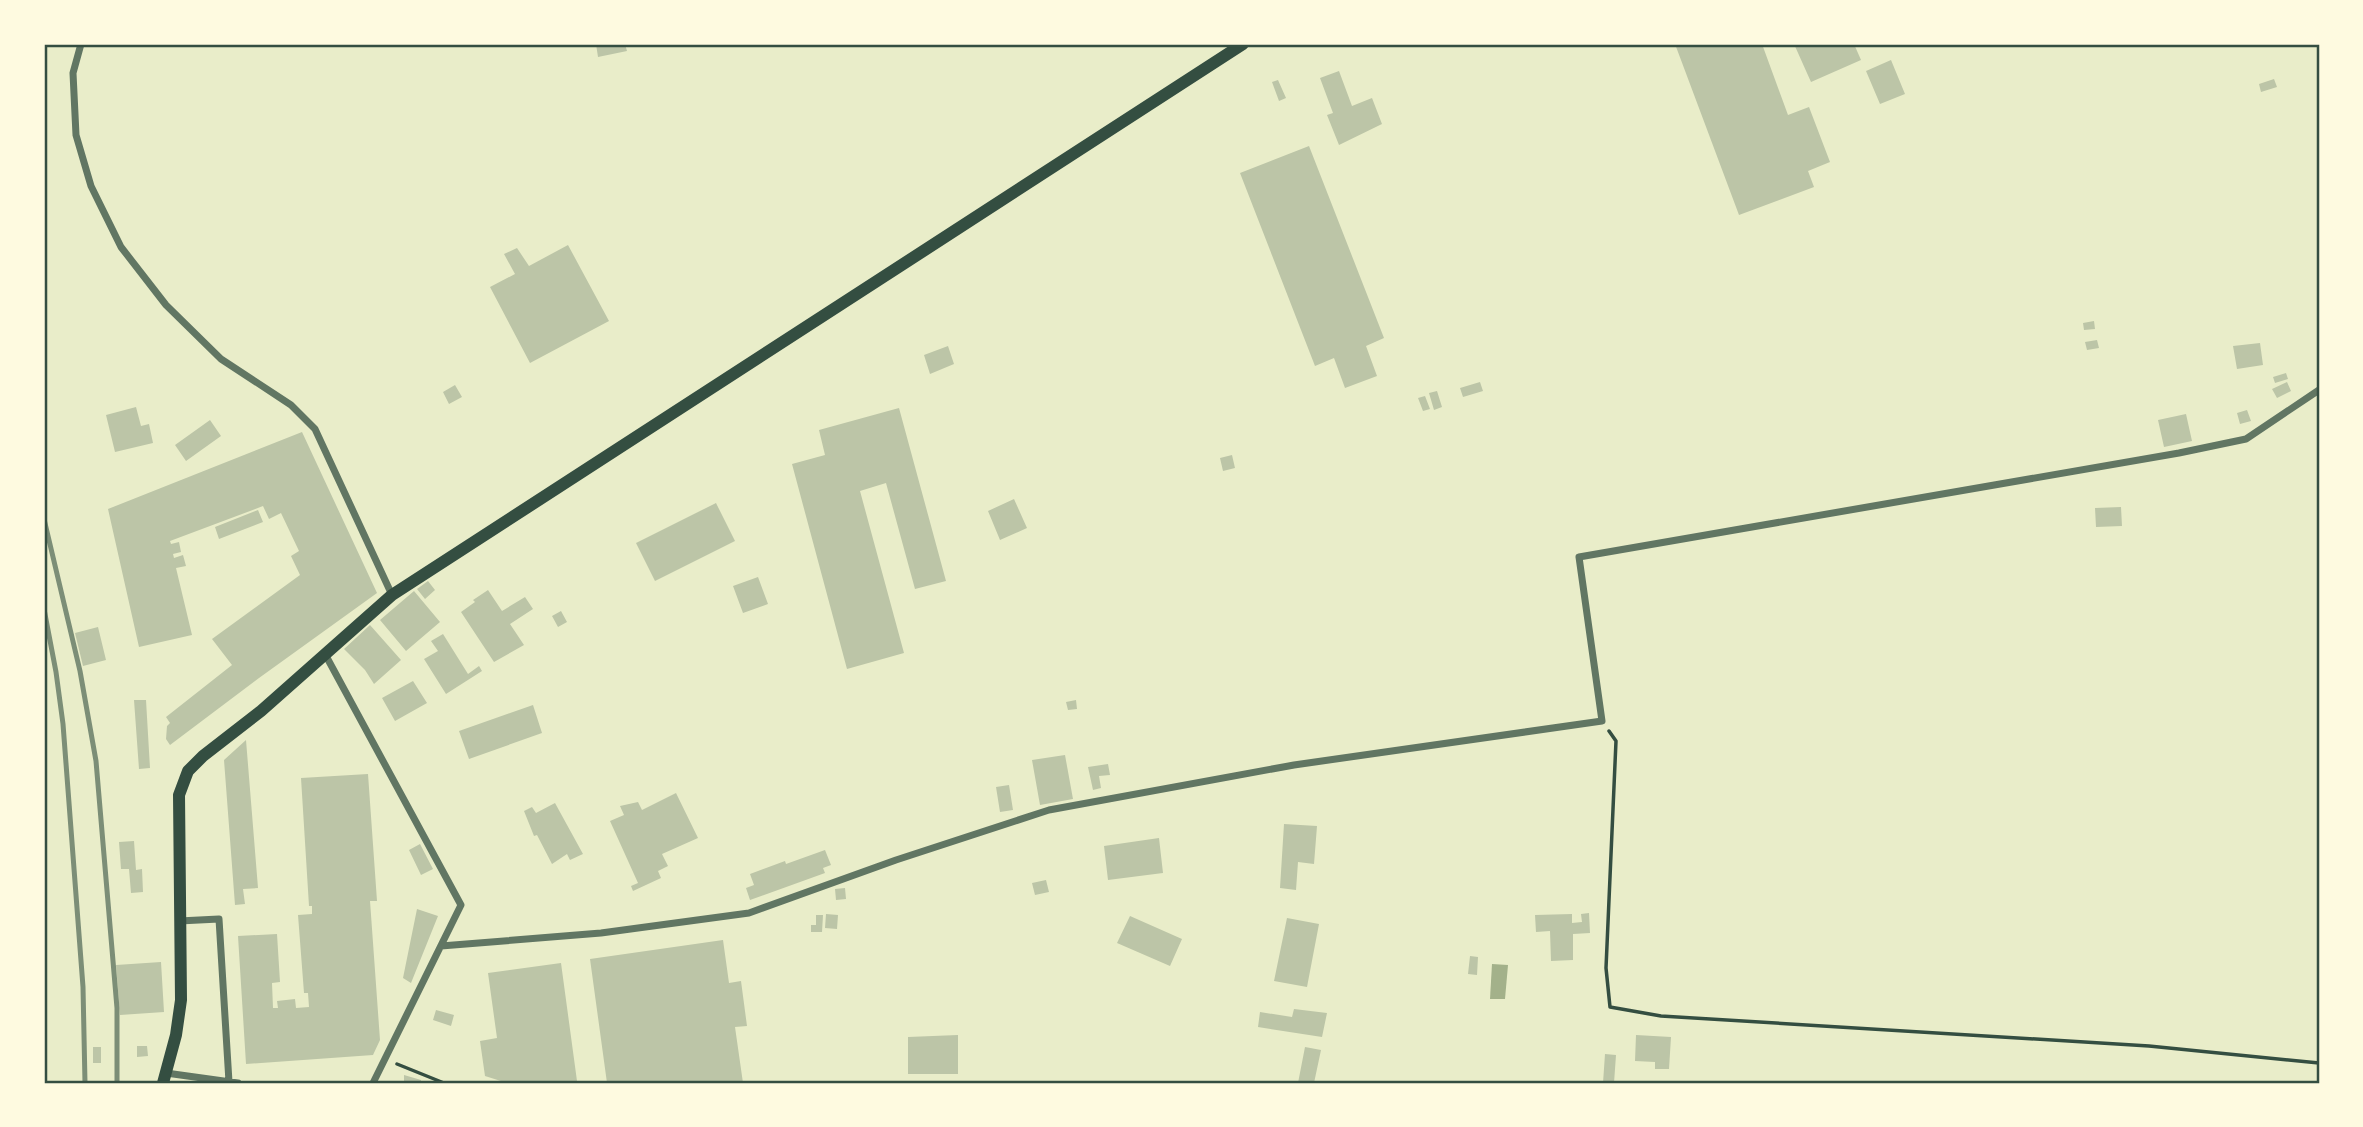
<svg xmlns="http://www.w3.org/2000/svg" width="2363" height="1127" font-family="'Archivo Narrow',sans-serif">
	<rect width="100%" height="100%" fill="#e9edc9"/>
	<path fill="#a3b18a" d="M1492 964 1508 965 1505 999H1490Z"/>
	<path fill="#bcc5a7" d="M596 44H625L627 51 598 57Z
		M1675 44H1762L1788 115 1809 107 1830 162 1808 171 1814 187 1739 215Z
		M1794 44H1854L1861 60 1811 82Z
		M1891 60 1905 94 1880 104 1866 71Z
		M1339 71 1352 106 1372 98 1382 124 1339 145 1327 115 1333 113 1320 78Z
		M2274 79 2277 87 2261 92 2259 84Z
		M1278 80 1286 98 1279 101 1272 82Z
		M1309 146 1384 338 1366 346 1377 376 1345 388 1334 358 1315 366 1240 173Z
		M568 245 609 321 530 363 490 287 515 274 504 254 517 248 529 266Z
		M2094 321 2095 329 2084 330 2083 323Z
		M2097 340 2099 348 2087 350 2085 342Z
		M2260 343 2263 365 2237 369 2233 346Z
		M948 346 954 364 930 374 924 355Z
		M2286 373 2288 379 2275 383 2273 377Z
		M1480 382 1483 391 1463 397 1460 388Z
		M2287 382 2291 391 2277 398 2272 389Z
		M455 385 462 397 449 404 443 392Z
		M1437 391 1442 407 1434 410 1429 393Z
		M1425 396 1430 409 1423 411 1418 398Z
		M136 407 141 426 149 424 153 443 115 452 106 415Z
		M899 408 946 581 915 589 886 483 860 491 904 653 847 669 792 464 825 455 819 430Z
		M2247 410 2251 421 2240 424 2237 413Z
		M2186 414 2192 441 2164 447 2158 420Z
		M210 420 221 436 186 461 175 445Z
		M302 432 377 593 259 678 170 745 166 739 167 726 170 723 166 717 232 665 212 639 300 575 291 556 299 551 281 513 269 519 263 506 170 541 171 544 179 542 181 552 173 554 174 558 183 555 186 566 176 568 192 635 139 647 108 509Z
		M1232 455 1235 468 1223 471 1220 458Z
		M1014 499 1027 528 1000 540 988 511Z
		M716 503 735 541 655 581 636 543Z
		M2121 507 2122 526 2096 527 2095 508Z
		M258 510 263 522 219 539 215 527Z
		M758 577 768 604 743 613 733 586Z
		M428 581 435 590 425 599 417 589Z
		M488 590 502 611 525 597 533 609 510 624 524 645 494 662 461 612 475 602 473 600Z
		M414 591 440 622 406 651 380 620Z
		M561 611 567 622 558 627 552 616Z
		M370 625 401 660 374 684 365 670 344 649Z
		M98 627 106 660 83 666 75 633Z
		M443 634 468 674 479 666 482 671 446 694 424 659 438 651 431 641Z
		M413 681 427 703 395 721 382 698Z
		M134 700H146L150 768 139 769Z
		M1076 700 1077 709 1068 710 1066 702Z
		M533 705 542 733 469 759 459 731Z
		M246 740 258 888 243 889 245 904 235 905 224 760Z
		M1065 755 1073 799 1040 805 1032 760Z
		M1108 764 1110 775 1099 776 1101 788 1093 790 1088 767Z
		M368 774 377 901H370L380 1040 373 1055 246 1064 238 936 277 934 280 982 272 983 273 1008H278L277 1001 295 999 296 1008 309 1007 308 993H304L298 915 312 914V906H309L301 778Z
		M1009 785 1013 810 1000 812 996 787Z
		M676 793 698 838 662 854 668 866 658 871 661 878 633 891 631 886 638 883 610 821 624 815 620 806 638 802 642 810Z
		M555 803 583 854 570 860 567 854 552 864 537 835 534 836 524 811 532 807 536 813Z
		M1284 824 1317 826 1314 864 1298 862 1296 890 1280 888Z
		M1159 838 1163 873 1108 880 1104 846Z
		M134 841 136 870 142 869 143 892 131 893 129 869H121L119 842Z
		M420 844 433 869 421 875 409 850Z
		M825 850 831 865 823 868 825 873 750 900 746 888 754 885 750 874 785 861 786 864Z
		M1046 880 1049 892 1035 895 1032 883Z
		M845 888 846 899 836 900 835 889Z
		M417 909 438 916 411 983 403 978Z
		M1589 913 1590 933 1573 934V960L1551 961 1550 931 1536 932 1535 915 1572 914V923L1582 922 1581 914Z
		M826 914 838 915 837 929 825 928Z
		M816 915H823L822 932H811V925H816Z
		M1130 916 1182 939 1170 966 1117 943Z
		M1287 918 1319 924 1307 987 1274 981Z
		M723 940 729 983 741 981 747 1026 735 1027 743 1083H607L590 959Z
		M1470 956 1478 957 1477 975 1468 974Z
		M161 962 164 1012 120 1015 116 965Z
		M561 963 577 1081 516 1083V1081L504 1082 485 1076 480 1041 497 1038 488 973Z
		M1294 1009 1327 1013 1322 1037 1258 1027 1260 1012 1292 1017Z
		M436 1010 454 1015 451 1026 433 1020Z
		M958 1035V1074H908V1037Z
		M1636 1035 1671 1037 1669 1069H1655V1062L1635 1061Z
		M137 1046H147L148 1056 137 1057Z
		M93 1047H101V1063H93Z
		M1305 1047 1321 1050 1314 1083H1298Z
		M1605 1054 1616 1055 1614 1083H1603Z
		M404 1075 421 1080V1083H404Z"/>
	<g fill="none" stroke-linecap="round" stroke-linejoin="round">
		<path stroke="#344e41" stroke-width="3.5" d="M1609 731 1616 741 1606 968 1610 1007 1661 1016 2149 1046 2319 1063
			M397 1064 444 1083"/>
		<path stroke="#617663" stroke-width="7" d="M81 44 73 73 76 135 91 186 121 247 166 305 221 359 291 405 315 429 392 595
			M325 654 461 905 373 1083
			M179 921 219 919 229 1082
			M441 946 601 933 749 913 896 860 1049 810 1294 765 1602 721 1579 557 2179 453 2246 439 2319 390
			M166 1073 238 1083"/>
		<path stroke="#344e41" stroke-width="12" d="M163 1083 176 1035 181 1000 179 795 188 771 203 756 261 711 392 595 1243 44"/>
		<path stroke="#7c8e77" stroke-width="5" d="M44 519 80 671 96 761 117 1008V1083
			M44 609 56 672 63 724 83 987 85 1083"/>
	</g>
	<rect width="2363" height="1127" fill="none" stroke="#fefae0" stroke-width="91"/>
	<rect x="46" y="46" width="2272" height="1036" fill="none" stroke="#344e41" stroke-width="2.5"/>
</svg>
